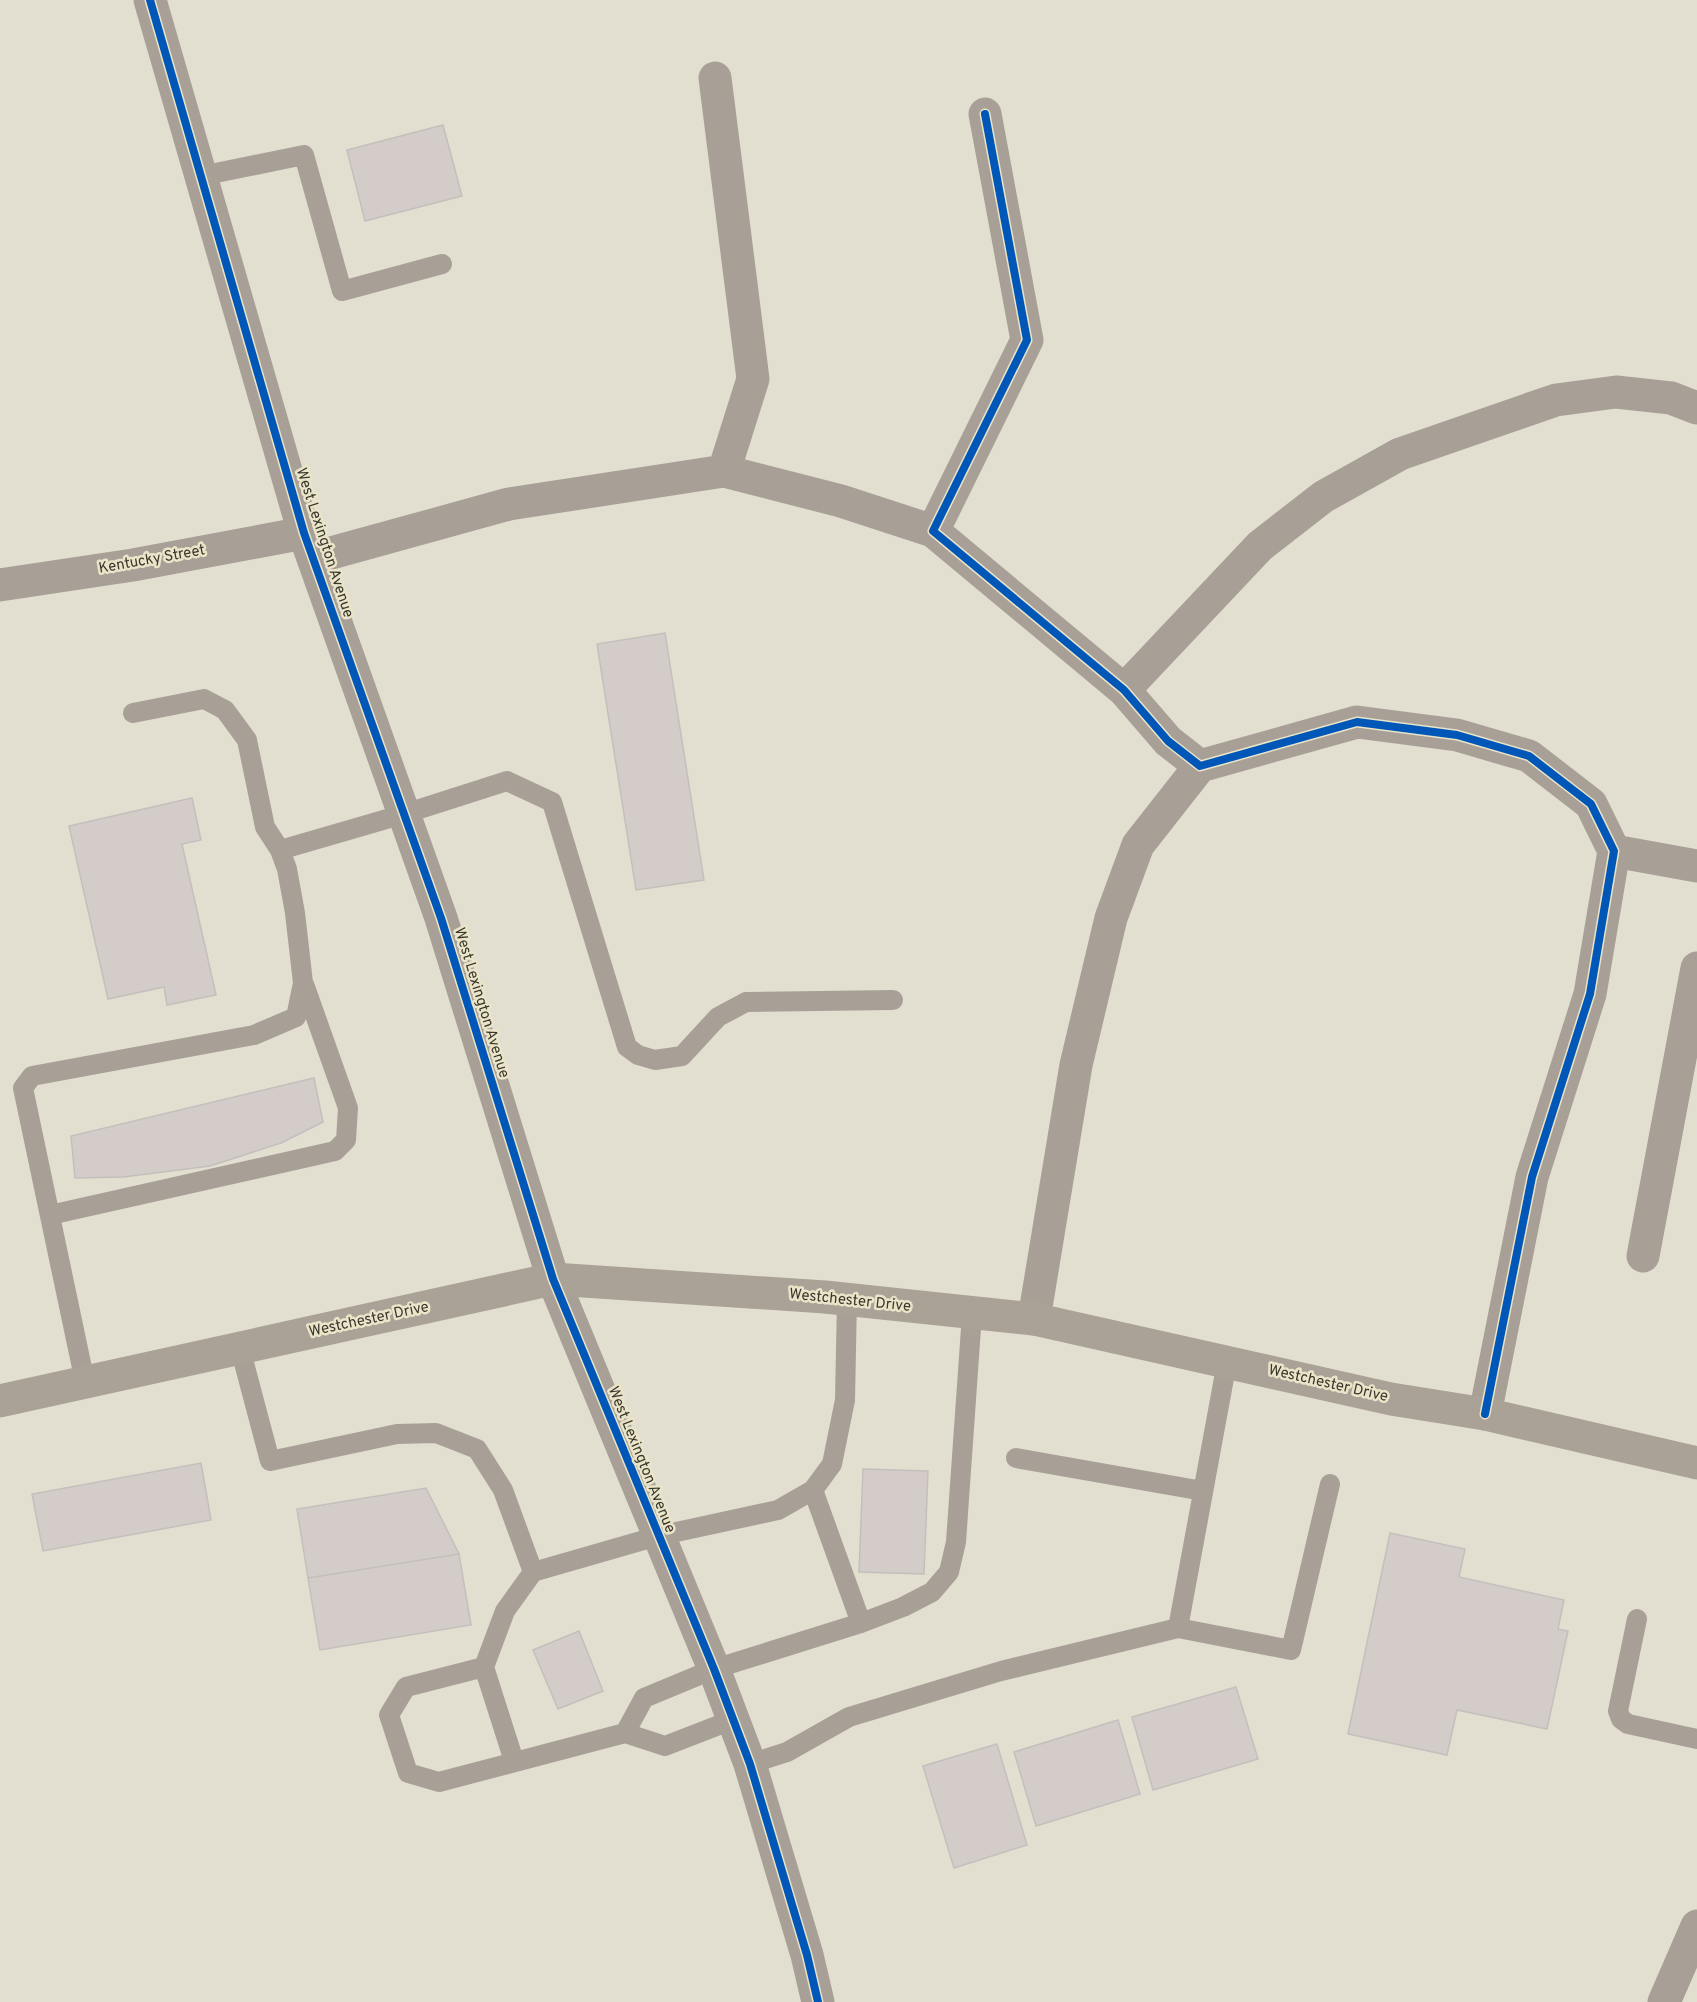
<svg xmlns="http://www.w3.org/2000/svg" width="1697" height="2002" font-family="Overpass,sans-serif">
	<rect width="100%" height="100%" fill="#e2dfd1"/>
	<path fill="#d3ccc9" stroke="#c5bfbc" stroke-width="1.5" d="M443 125 462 196 365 221 347 150Z
		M665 633 704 880 636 890 597 644Z
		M192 798 201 840 182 844 216 995 167 1005 164 987 108 999 69 826Z
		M314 1078 323 1122 281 1143 210 1166 124 1177 75 1178 71 1136Z
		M201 1463 211 1520 43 1551 32 1494Z
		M863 1469 928 1471 924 1574 859 1572Z
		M426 1488 459 1554 308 1578 297 1509Z
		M1390 1533 1465 1549 1459 1577 1564 1600 1558 1629 1568 1631 1547 1729 1457 1710 1447 1755 1348 1734Z
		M459 1554 471 1625 320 1650 308 1578Z
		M579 1631 603 1691 558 1709 533 1650Z
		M1236 1687 1258 1759 1153 1790 1132 1717Z
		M1118 1720 1140 1794 1036 1826 1014 1752Z
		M997 1744 1027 1845 954 1868 923 1766Z"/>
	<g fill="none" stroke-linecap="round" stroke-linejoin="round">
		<path stroke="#a8a097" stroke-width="20" d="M201 176 304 155 342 291 442 264
			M133 713 204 699 225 710 247 740 265 827 280 850 404 814 507 781 552 802 627 1047 638 1055 655 1060 682 1056 718 1017 746 1002 893 1000
			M50 1215 335 1151 346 1140 348 1108 304 984
			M240 1348 270 1461 397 1434 436 1433 477 1449 503 1490 533 1572 658 1536 778 1510 813 1490 832 1464 845 1400 847 1299
			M85 1382 23 1088 32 1076 254 1035 296 1017 303 983 295 913 287 869 280 850
			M1016 1458 1203 1491
			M813 1490 861 1623
			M533 1572 505 1611 484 1667 406 1687 389 1715 408 1773 439 1782 625 1733
			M1637 1619 1618 1711 1621 1719 1628 1724 1697 1739
			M1178 1628 1291 1650 1330 1484
			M484 1667 514 1761
			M732 1720 665 1746 625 1733 644 1698 714 1669 861 1623 903 1607 932 1592 949 1572 956 1542 972 1314
			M750 1764 787 1752 849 1717 1001 1671 1178 1628 1227 1362"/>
		<path stroke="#a8a097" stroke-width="33" d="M715 78 753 379 724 471
			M985 114 1027 340 933 531 1124 690 1168 741 1200 766 1357 722 1457 735 1529 756 1591 804 1614 851 1590 994 1532 1177 1485 1414
			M313 558 509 504 724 471 841 501 933 531
			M0 585 133 565 304 533
			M1124 690 1260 546 1323 497 1400 454 1556 400 1616 392 1671 398 1697 408
			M1614 851 1697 866
			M1643 1256 1697 968
			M1034 1319 1076 1065 1111 918 1138 845 1200 766
			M1664 2002 1697 1926"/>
		<path stroke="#a8a097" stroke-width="33" d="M150 0 304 533 441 918 553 1279 714 1669 750 1764 807 1955 818 2002"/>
		<path stroke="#aaa296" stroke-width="33" d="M0 1401 553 1279 825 1297 1034 1319 1391 1399 1485 1414 1697 1463"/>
		<g stroke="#eae4c9" stroke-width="11">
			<path id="cycleway" d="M150 0 304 533 441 918 553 1279 714 1669 750 1764 807 1955 818 2002
				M985 114 1027 340 933 531 1124 690 1168 741 1200 766 1357 722 1457 735 1529 756 1591 804 1614 851 1590 994 1532 1177 1485 1414"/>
		</g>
		<use href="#cycleway" stroke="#0057b8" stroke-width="8"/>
	</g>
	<g text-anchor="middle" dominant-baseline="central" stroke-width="5" stroke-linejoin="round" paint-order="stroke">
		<g font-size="15" fill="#39372c" stroke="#eae4c9">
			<text transform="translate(324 543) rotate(72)">West Lexington Avenue</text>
			<text transform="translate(152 560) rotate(-10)">Kentucky Street</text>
			<text transform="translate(481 1003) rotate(73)">West Lexington Avenue</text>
			<text transform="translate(850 1301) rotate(6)">Westchester Drive</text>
			<text transform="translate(369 1320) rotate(-12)">Westchester Drive</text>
			<text transform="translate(1328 1384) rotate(13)">Westchester Drive</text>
			<text transform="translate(641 1460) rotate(68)">West Lexington Avenue</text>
		</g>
	</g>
</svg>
